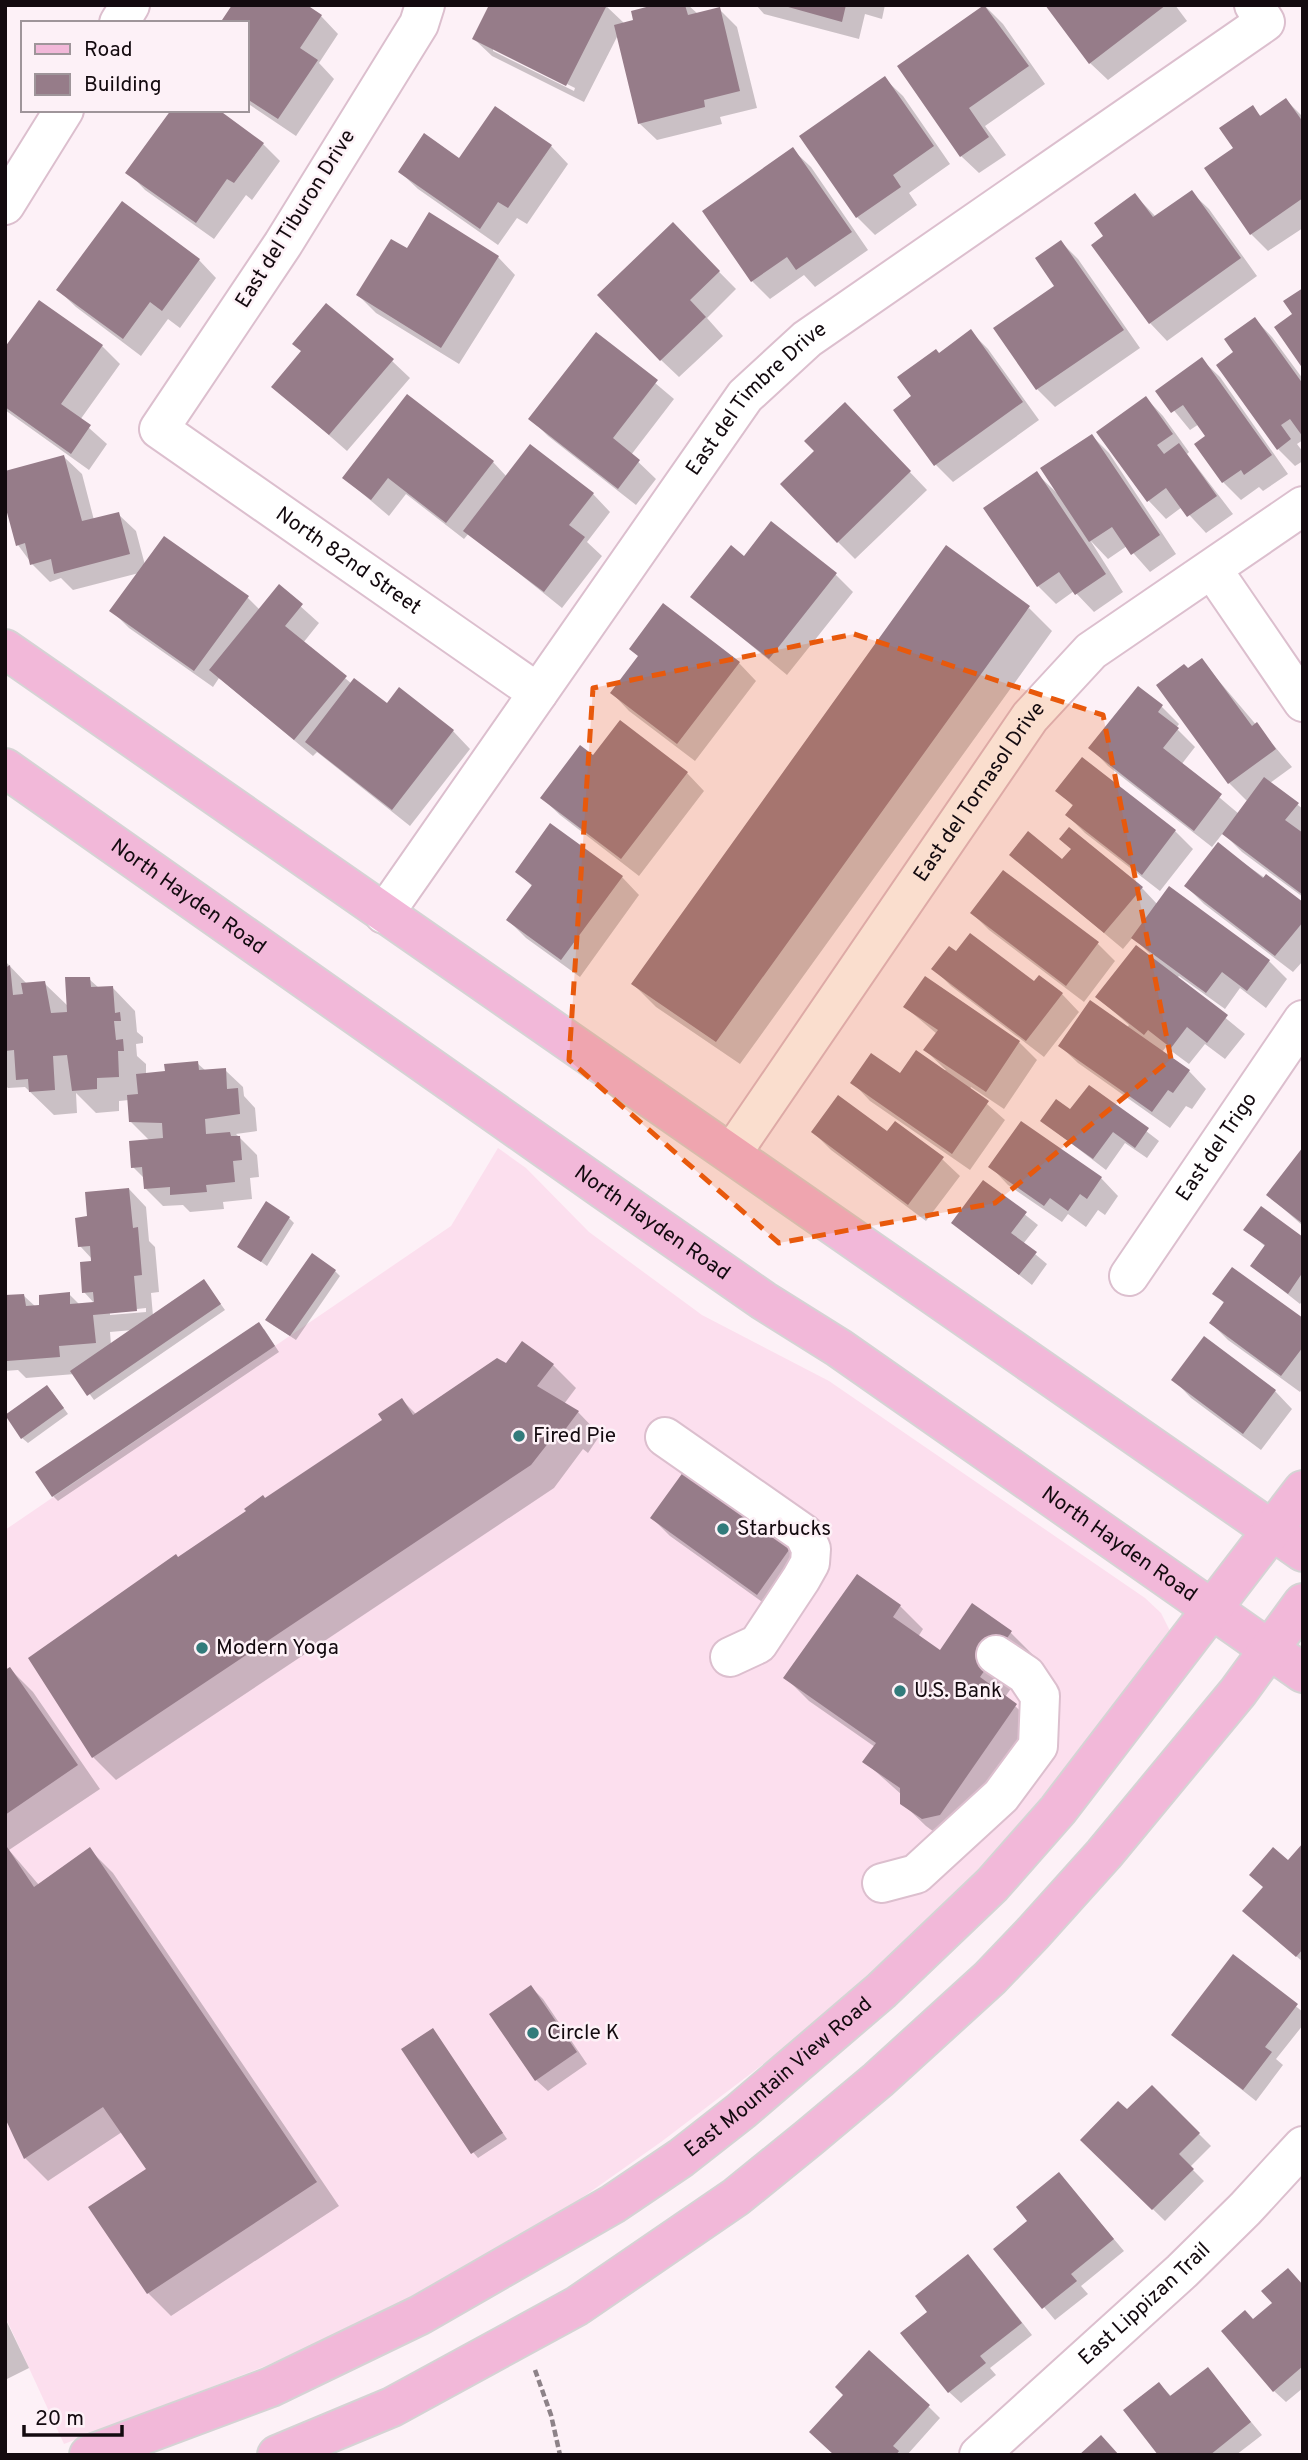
<svg xmlns="http://www.w3.org/2000/svg" width="1308" height="2460" font-family="Overpass,sans-serif">
	<rect width="100%" height="100%" fill="#fdf1f7"/>
	<path fill="#fcdfee" d="M498 1148 526 1168 589 1232 702 1315 829 1381 1145 1598 1161 1613 1170 1631 1166 1653 981 1867 817 2023 661 2142 559 2214 363 2323 263 2367 64 2444 5 2316V1530L451 1226Z"/>
	<path fill="#0003" fill-rule="evenodd" d="M605 5 625 24 636 22 661 5H688L698 14 719 9 737 27 757 108 720 117 722 124 657 140 639 123 618 35 584 102 492 56 474 39ZM493 47 575 88 574 91 493 51Z
		M756 5H885L882 19 865 14 859 39 764 14Z
		M1047 5H1175L1187 21 1108 80 1090 63Z
		M985 6 1003 24 1045 84 985 126 1006 155 979 173 961 156 899 66Z
		M321 16 338 34 319 63 334 79 296 136 247 103V23Z
		M885 79 903 96 950 164 909 193 917 205 875 235 857 217 801 137Z
		M1286 100 1303 117V228L1268 251 1251 234 1235 148 1252 108 1262 117Z
		M263 144 280 161 252 200 246 195 214 239 145 190 128 172Z
		M551 146 568 164 527 224 517 218 498 245 418 189 400 172Z
		M793 150 811 167 868 250 815 287 804 275 770 299 752 281 704 211Z
		M1191 192 1209 209 1257 276 1167 341 1150 323 1106 236 1135 195 1156 217Z
		M673 225 736 289 707 318 723 336 679 377 661 360Z
		M1061 242 1078 259 1140 348 1055 407 1037 389 996 329 1056 286Z
		M408 251 498 257 515 275 459 364 376 313 358 295Z
		M199 260 216 278 180 328 168 319 141 356 76 307 58 290Z
		M1255 319 1272 337 1303 379V440L1297 444 1303 452V461L1295 466 1278 449 1236 353Z
		M971 332 988 349 1039 420 953 482 936 465 914 397Z
		M597 334 674 399 631 455 656 479 636 505 548 436 531 419Z
		M102 346 120 364 80 420 107 444 89 470 5 410V350Z
		M1202 360 1220 377 1288 474 1263 491 1259 487 1241 500 1223 482 1196 445 1208 437 1199 424 1190 430 1158 391Z
		M392 361 410 378 347 451 274 387Z
		M1146 398 1163 416 1189 452 1187 454 1233 514 1206 533 1182 507 1166 519 1149 501 1099 432Z
		M862 422 927 490 855 559 838 542Z
		M1092 436 1109 453 1176 554 1150 572 1127 546 1108 559 1090 540 1123 592 1094 612 1074 591 1056 604 1038 586 985 508 1036 473 1058 494Z
		M530 447 593 494 610 512 587 542 602 556 562 608 469 533 464 539 406 494 389 516 344 478 493 462 507 477Z
		M64 457 82 474 94 520 118 514 136 531 145 565 247 597 260 610 279 587 319 623 303 643 352 684 387 705 453 731 470 749 410 826 317 752 313 756 219 678 213 687 129 628 112 611 139 573 73 590 61 578 50 582 32 564 18 545Z
		M744 558 835 574 853 592 787 675 693 597Z
		M1029 608 1052 631 740 1064 656 1007 633 984Z
		M1202 661 1292 767 1270 783 1303 809V897L1242 852 1223 833 1212 847 1108 766 1091 748 1161 706 1179 724 1176 728 1195 747 1181 765 1239 814 1248 802 1229 783 1188 670Z
		M739 663 756 681 695 761 629 711 612 693Z
		M594 757 687 773 704 791 639 876 560 815 542 798Z
		M1083 760 1175 831 1193 849 1160 891 1085 833 1067 815 1074 807 1058 791Z
		M1218 845 1303 905V961L1293 972 1204 904 1186 886Z
		M1011 855 1062 861 1142 888 1158 905 1170 889 1269 961 1287 979 1266 1008 1240 988 1225 1009 1179 976 1177 978 1245 1034 1225 1059 1205 1044 1189 1064 1166 1047 1162 1052 1189 1071 1206 1089 1192 1109 1186 1106 1170 1128 1078 1063 1060 1046 1127 1028 1129 1025 1097 997 1152 956 1133 937 1123 949Z
		M517 871 622 877 639 895 580 977 526 938 508 920 533 887Z
		M1003 872 1098 944 1115 961 1084 1002 989 930 972 913Z
		M956 954 1062 994 1079 1012 1044 1057 951 986 934 969Z
		M5 961 27 984 44 983 69 1007 89 979 99 988 112 987 135 1011 137 1032 143 1037V1043L136 1044 137 1056 146 1064V1075L167 1073 197 1063 206 1071 225 1070 243 1087 244 1096 255 1108 257 1131 236 1134 257 1155 259 1177 250 1178 252 1199 223 1202 224 1209 190 1212 183 1205 163 1206 146 1189 145 1179 133 1167 150 1141 131 1122 129 1100 119 1101V1111L96 1113 76 1093 77 1113 54 1115 25 1087 8 1088 5 1085Z
		M905 1007 1019 1042 1037 1060 1004 1109 971 1087 970 1089 1005 1120 970 1170 870 1101 853 1083 946 1070 925 1050 937 1034Z
		M1089 1087 1159 1141 1147 1158 1125 1143 1106 1170 1042 1121 1071 1112Z
		M813 1132 888 1134 942 1159 960 1176 926 1221 831 1150Z
		M1303 1150V1226L1268 1195Z
		M991 1167 1101 1178 1118 1196 1105 1215 1098 1210 1086 1227 1068 1214 1062 1222 1008 1185Z
		M984 1182 1038 1225 1023 1244 1047 1264 1032 1285 953 1223Z
		M129 1189 146 1207 149 1241 155 1247 159 1292 151 1293 153 1316 204 1281 225 1310 94 1400 75 1374 26 1378 18 1370 5 1371V1297L24 1296 36 1307 69 1294 80 1305 95 1304 84 1292 93 1260 80 1246 89 1218ZM146 1308V1312L110 1315V1312ZM133 1330 111 1345 110 1332Z
		M289 1218 294 1223 267 1266 239 1246Z
		M1246 1230 1303 1239V1300L1300 1304 1252 1266 1266 1247Z
		M335 1271 340 1276 296 1340 273 1325Z
		M1215 1294 1303 1321V1388L1300 1392 1228 1340 1211 1323 1225 1304Z
		M264 1329 279 1352 58 1501 53 1496Z
		M507 1365H553L576 1388 564 1404 578 1412 600 1435 588 1453 583 1449 554 1488 116 1780 93 1757 30 1658 385 1421 402 1400 417 1415Z
		M1174 1380 1275 1391 1292 1409 1261 1450 1191 1398Z
		M52 1392 68 1414 28 1443 22 1438Z
		M689 1466 813 1559 775 1611 670 1536 652 1518Z
		M900 1606 923 1629 918 1637 940 1652 972 1606 1011 1633 1034 1656 1005 1697 1039 1728 946 1841 926 1826 902 1803V1795L865 1762 875 1747 809 1701 786 1678Z
		M10 1669 33 1692 100 1789 9 1850 39 1885 90 1850 113 1873 339 2206 171 2316 148 2293V2170L122 2132 48 2181 25 2158 5 2114V1672Z
		M1303 1848V1962L1244 1911Z
		M1234 1957 1303 2012V2025L1276 2059 1283 2065 1256 2101 1173 2035Z
		M531 1987 543 1999 587 2064 548 2091 536 2080Z
		M433 2030 507 2139 478 2158 473 2152Z
		M1152 2087 1211 2146 1190 2167 1204 2181 1165 2221 1082 2140 1127 2112Z
		M1059 2174 1124 2251 1081 2286 1088 2294 1055 2320 995 2249 1030 2221Z
		M979 2268 1032 2335 990 2368 996 2375 961 2403 949 2392Z
		M1303 2286V2388L1286 2402 1274 2391 1253 2321Z
		M5 2318 29 2368 5 2380Z
		M1207 2369 1262 2435 1236 2455H1160L1159 2384 1172 2397Z
		M928 2406 940 2418 907 2455H836Z"/>
	<path fill="#967c89" d="M232 5H307L322 15 300 48 318 60 278 119 247 99V23H220Z
		M489 5H607L566 86 472 39Z
		M654 5H685L688 15 720 7 740 91 704 100 705 107 638 124 614 25 633 20 631 11Z
		M781 5H846L842 22Z
		M984 5 1029 66 969 108 989 137 960 157 897 66Z
		M1045 5H1166L1089 64Z
		M885 76 934 146 893 175 901 187 856 218 799 136Z
		M1286 98 1303 122V198L1250 235 1204 168 1233 148 1219 128 1253 105 1260 116Z
		M495 106 552 145 508 208 498 202 480 229 398 172 424 133 459 158Z
		M171 110H219L264 143 234 183 227 179 196 223 125 173Z
		M793 147 852 232 796 270 787 257 751 282 702 211Z
		M1192 190 1241 258 1149 324 1091 245 1103 236 1094 223 1135 193 1153 217Z
		M122 201 200 259 162 311 150 302 123 339 56 290Z
		M429 212 499 256 441 348 356 295 391 239 407 248Z
		M673 222 720 271 690 300 706 317 660 361 597 295Z
		M1061 240 1124 330 1036 390 993 328 1054 286 1035 258Z
		M1303 288V369L1274 327 1292 314 1283 301Z
		M39 300 103 345 61 404 91 425 71 454 5 407V347Z
		M326 303 394 359 329 435 271 387 301 351 292 344Z
		M1255 317 1303 384V437L1290 419 1281 425 1291 439 1277 450 1216 365 1233 352 1224 339Z
		M971 329 1023 402 934 466 893 410 911 396 897 377 936 349 939 353Z
		M596 332 658 380 613 438 640 460 618 489 528 419Z
		M1202 357 1272 455 1244 475 1241 470 1222 483 1194 444 1205 436 1183 405 1171 413 1155 391Z
		M407 394 494 461 446 523 388 478 371 500 342 478Z
		M1146 396 1173 434 1157 445 1164 454 1179 443 1217 496 1187 517 1166 488 1147 502 1096 432Z
		M845 402 911 471 837 543 780 484 814 451 804 441Z
		M1092 434 1160 535 1131 555 1112 527 1089 542 1040 468Z
		M530 444 594 493 569 525 585 537 544 592 463 531Z
		M64 455 82 521 119 512 130 554 54 574 51 559 30 565 25 543 16 546 5 505V471Z
		M1037 471 1106 574 1075 595 1059 572 1037 587 983 508Z
		M771 521 837 573 769 659 690 597 731 545 744 556Z
		M164 536 249 596 194 671 109 611Z
		M946 545 1030 606 716 1042 631 984Z
		M279 584 303 604 285 626 347 676 294 740 209 670Z
		M663 603 740 662 677 744 610 693 638 656 629 649Z
		M1202 658 1252 726 1257 722 1276 749 1228 784 1156 685 1184 664 1188 668Z
		M354 678 387 703 399 687 454 730 392 810 305 742Z
		M1138 686 1163 705 1158 712 1179 728 1163 748 1222 794 1194 831 1088 748Z
		M620 720 688 772 621 859 540 798 580 745 593 755Z
		M1082 757 1176 830 1142 875 1065 815 1073 805 1055 791Z
		M1264 777 1299 803 1285 820 1303 833V895L1222 834Z
		M550 823 623 876 561 960 506 920 532 885 515 872Z
		M1069 827 1143 887 1104 933 1009 855 1028 831 1062 859 1071 849 1059 839Z
		M1218 842 1263 878 1266 874 1303 902V922L1275 956 1184 886Z
		M1003 870 1099 942 1066 986 970 913Z
		M1169 886 1270 960 1247 991 1222 972 1206 993 1131 938Z
		M970 933 1034 981 1039 975 1063 993 1026 1041 931 969 949 946 956 951Z
		M1136 945 1228 1015 1207 1043 1187 1027 1171 1048 1148 1030 1144 1035 1095 997Z
		M10 965 13 995 23 994 21 983 45 981 51 1013 67 1012 65 977H90L91 987 113 986 115 1013 120 1012 121 1021H114L116 1040 123 1039 124 1051H118L119 1077 97 1078V1089L72 1091 67 1055 53 1056 55 1090 29 1092 28 1079 16 1080 14 1050 5 1051V968Z
		M925 976 1020 1041 986 1092 923 1050 938 1030 903 1007Z
		M1090 1000 1190 1070 1173 1093 1168 1090 1152 1112 1058 1046Z
		M916 1050 989 1101 952 1154 850 1083 871 1053 900 1073Z
		M198 1061 199 1070 226 1068 227 1089 238 1088 240 1114 205 1119 206 1134 230 1132 231 1136H240L242 1160 233 1161 235 1182 206 1185 207 1192 170 1195V1187L144 1189 142 1167 131 1168 129 1141 163 1138 162 1123 129 1122 127 1095 138 1094 136 1074 165 1071 164 1064Z
		M1089 1085 1149 1128 1135 1148 1113 1132 1093 1159 1040 1121 1056 1099 1070 1109Z
		M838 1095 887 1131 895 1121 944 1157 908 1205 811 1132Z
		M1021 1121 1102 1177 1087 1199 1080 1194 1068 1211 1050 1198 1044 1206 988 1167Z
		M1303 1147V1224L1266 1195Z
		M983 1180 1027 1212 1011 1233 1037 1252 1019 1275 951 1223Z
		M129 1188 133 1228 138 1227 142 1275 134 1276 137 1311 93 1315 96 1343 59 1346 60 1357 7 1361 5 1295 24 1294 26 1306 39 1305V1295L70 1292V1304L94 1302 93 1292 82 1293 80 1262 91 1261 90 1246 78 1247 75 1218 87 1216 85 1192Z
		M266 1201 290 1217 261 1262 237 1247Z
		M1261 1206 1303 1237V1272L1288 1294 1250 1266 1265 1245 1243 1230Z
		M312 1253 336 1270 290 1336 265 1320Z
		M1232 1267 1303 1318V1347L1281 1376 1209 1323 1224 1302 1212 1294Z
		M204 1279 221 1304 87 1396 70 1371Z
		M259 1322 275 1346 52 1497 35 1472Z
		M1204 1336 1276 1390 1243 1434 1171 1380Z
		M522 1341 554 1364 537 1386 579 1411 564 1431 560 1428 531 1465 92 1758 28 1658 176 1554 178 1557 246 1511 244 1509 263 1495 265 1498 382 1420 378 1414 402 1398 413 1415 497 1358 506 1363Z
		M47 1385 64 1408 21 1439 5 1415Z
		M689 1464 796 1540 757 1595 650 1518Z
		M857 1574 901 1605 893 1617 940 1650 972 1603 1012 1631 980 1677 1017 1704 940 1815 922 1819 900 1804V1788L862 1762 876 1743 783 1678Z
		M10 1667 78 1765 5 1815V1670Z
		M1303 1843V1949L1296 1957 1242 1911 1263 1887 1249 1875 1273 1847 1288 1860Z
		M5 1844 34 1887 90 1847 317 2182 147 2294 88 2207 146 2169 103 2107 24 2159 5 2118Z
		M1233 1954 1298 2004 1265 2047 1272 2052 1243 2090 1171 2035Z
		M531 1985 577 2052 535 2081 489 2014Z
		M433 2028 503 2133 471 2154 401 2049Z
		M1152 2085 1200 2133 1179 2154 1194 2169 1152 2210 1080 2140 1118 2101 1127 2109Z
		M1059 2172 1114 2239 1071 2274 1077 2281 1042 2309 993 2249 1027 2221 1016 2207Z
		M968 2254 1022 2323 980 2356 986 2363 948 2393 900 2333 927 2312 915 2296Z
		M1288 2268 1303 2285V2366L1273 2392 1221 2331 1245 2310 1253 2319 1272 2303 1261 2291Z
		M869 2350 930 2405 893 2446 899 2451 896 2455H834L809 2432 843 2395 835 2387Z
		M1208 2367 1251 2422 1210 2455H1158L1123 2410 1159 2382 1170 2396Z
		M1101 2435 1119 2455H1079Z"/>
	<g fill="none" stroke-linecap="round" stroke-linejoin="round">
		<g stroke="#dcbfce" stroke-width="42">
			<g id="minor">
				<path id="s1" d="M425 5 419 24 283 244 159 429 538 693"/>
				<path d="M119 23 130 5"/>
				<path d="M5 205 64 110"/>
				<path d="M1212 569 1303 702"/>
				<path id="s2" d="M384 914 745 396 807 339 1265 22 1254 5"/>
				<path id="s3" d="M732 1153 1030 717 1091 651 1303 506"/>
				<path id="s4" d="M1129 1276 1303 1020"/>
				<path d="M665 1437 804 1534 811 1549 810 1563 801 1579 758 1644 730 1657"/>
				<path d="M882 1883 916 1874 1001 1796 1038 1746 1040 1696 1026 1675 996 1655"/>
				<path id="s5" d="M979 2455 1182 2271 1245 2209 1303 2146"/>
			</g>
		</g>
		<g stroke="#d5d3d4" stroke-width="42">
			<g id="major">
				<path d="M5 649 1303 1552"/>
				<path id="s6" d="M5 768 603 1189 764 1301 839 1348 1303 1673"/>
				<path id="s7" d="M89 2455 271 2387 420 2315 613 2204 681 2158 741 2111 881 1991 992 1885 1058 1810 1303 1490"/>
				<path d="M277 2455 392 2407 577 2306 736 2197 810 2137 878 2080 990 1978 1033 1933 1104 1854 1238 1692 1303 1603"/>
			</g>
		</g>
		<path stroke="#8d8288" stroke-width="4.5" stroke-dasharray="7 3.5" stroke-linecap="butt" d="M535 2370 551 2415 560 2455"/>
		<use href="#minor" stroke="#fff" stroke-width="38"/>
		<use href="#major" stroke="#f2b8d9" stroke-width="38"/>
	</g>
	<path fill="#e8590c" fill-opacity="0.2" stroke="#e8590c" stroke-width="5" stroke-dasharray="14 9" stroke-linejoin="round" d="M854 634 1103 715 1171 1059 995 1203 779 1243 569 1060 593 688Z"/>
	<g fill="#327b7b" stroke="#fdf1f7" stroke-width="2.5">
		<circle cx="519" cy="1436" r="7"/>
		<circle cx="723" cy="1529" r="7"/>
		<circle cx="202" cy="1648" r="7"/>
		<circle cx="900" cy="1691" r="7"/>
		<circle cx="533" cy="2033" r="7"/>
	</g>
	<g text-anchor="middle" dominant-baseline="central" stroke-width="5" stroke-linejoin="round" paint-order="stroke">
		<g font-size="21" fill="#130a0f" stroke="#fdf1f7">
			<text transform="translate(296 219) rotate(-58)">East del Tiburon Drive</text>
			<text stroke="none"><textPath href="#s2" startOffset="637">East del Timbre Drive</textPath></text>
			<text stroke="none"><textPath href="#s1" startOffset="732">North 82nd Street</textPath></text>
			<text stroke="none"><textPath href="#s3" startOffset="438">East del Tornasol Drive</textPath></text>
			<text stroke="none"><textPath href="#s6" startOffset="224">North Hayden Road</textPath></text>
			<text stroke="none"><textPath href="#s4" startOffset="156">East del Trigo</textPath></text>
			<text stroke="none"><textPath href="#s6" startOffset="791">North Hayden Road</textPath></text>
			<text stroke="none"><textPath href="#s6" startOffset="1358">North Hayden Road</textPath></text>
			<text stroke="none"><textPath href="#s7" startOffset="791">East Mountain View Road</textPath></text>
			<text stroke="none"><textPath href="#s5" startOffset="224">East Lippizan Trail</textPath></text>
		</g>
		<g font-size="21" fill="#130a0f" stroke="#fdf1f7" text-anchor="start">
			<text x="533" y="1436">Fired Pie</text>
			<text x="737" y="1529">Starbucks</text>
			<text x="216" y="1648">Modern Yoga</text>
			<text x="914" y="1691">U.S. Bank</text>
			<text x="547" y="2033">Circle K</text>
		</g>
	</g>
	<rect width="1308" height="2460" fill="none" stroke="#130a0f" stroke-width="14"/>
	<rect x="21" y="21" width="228" height="91" fill="#fdf1f7" stroke="#9f959a" stroke-width="2"/>
	<rect x="35" y="44" width="35" height="10" fill="#f2b8d9" stroke="#9f959a" stroke-width="2"/>
	<text x="84" y="56" font-size="21" fill="#130a0f">Road</text>
	<rect x="35" y="74" width="35" height="21" fill="#967c89" stroke="#9f959a" stroke-width="2"/>
	<text x="84" y="91" font-size="21" fill="#130a0f">Building</text>
	<path d="M24 2425v10h98v-10" fill="none" stroke="#130a0f" stroke-width="3.5"/>
	<text x="35" y="2425" font-size="21" fill="#130a0f" stroke="#fdf1f7" stroke-width="5" paint-order="stroke">20 m</text>
</svg>
